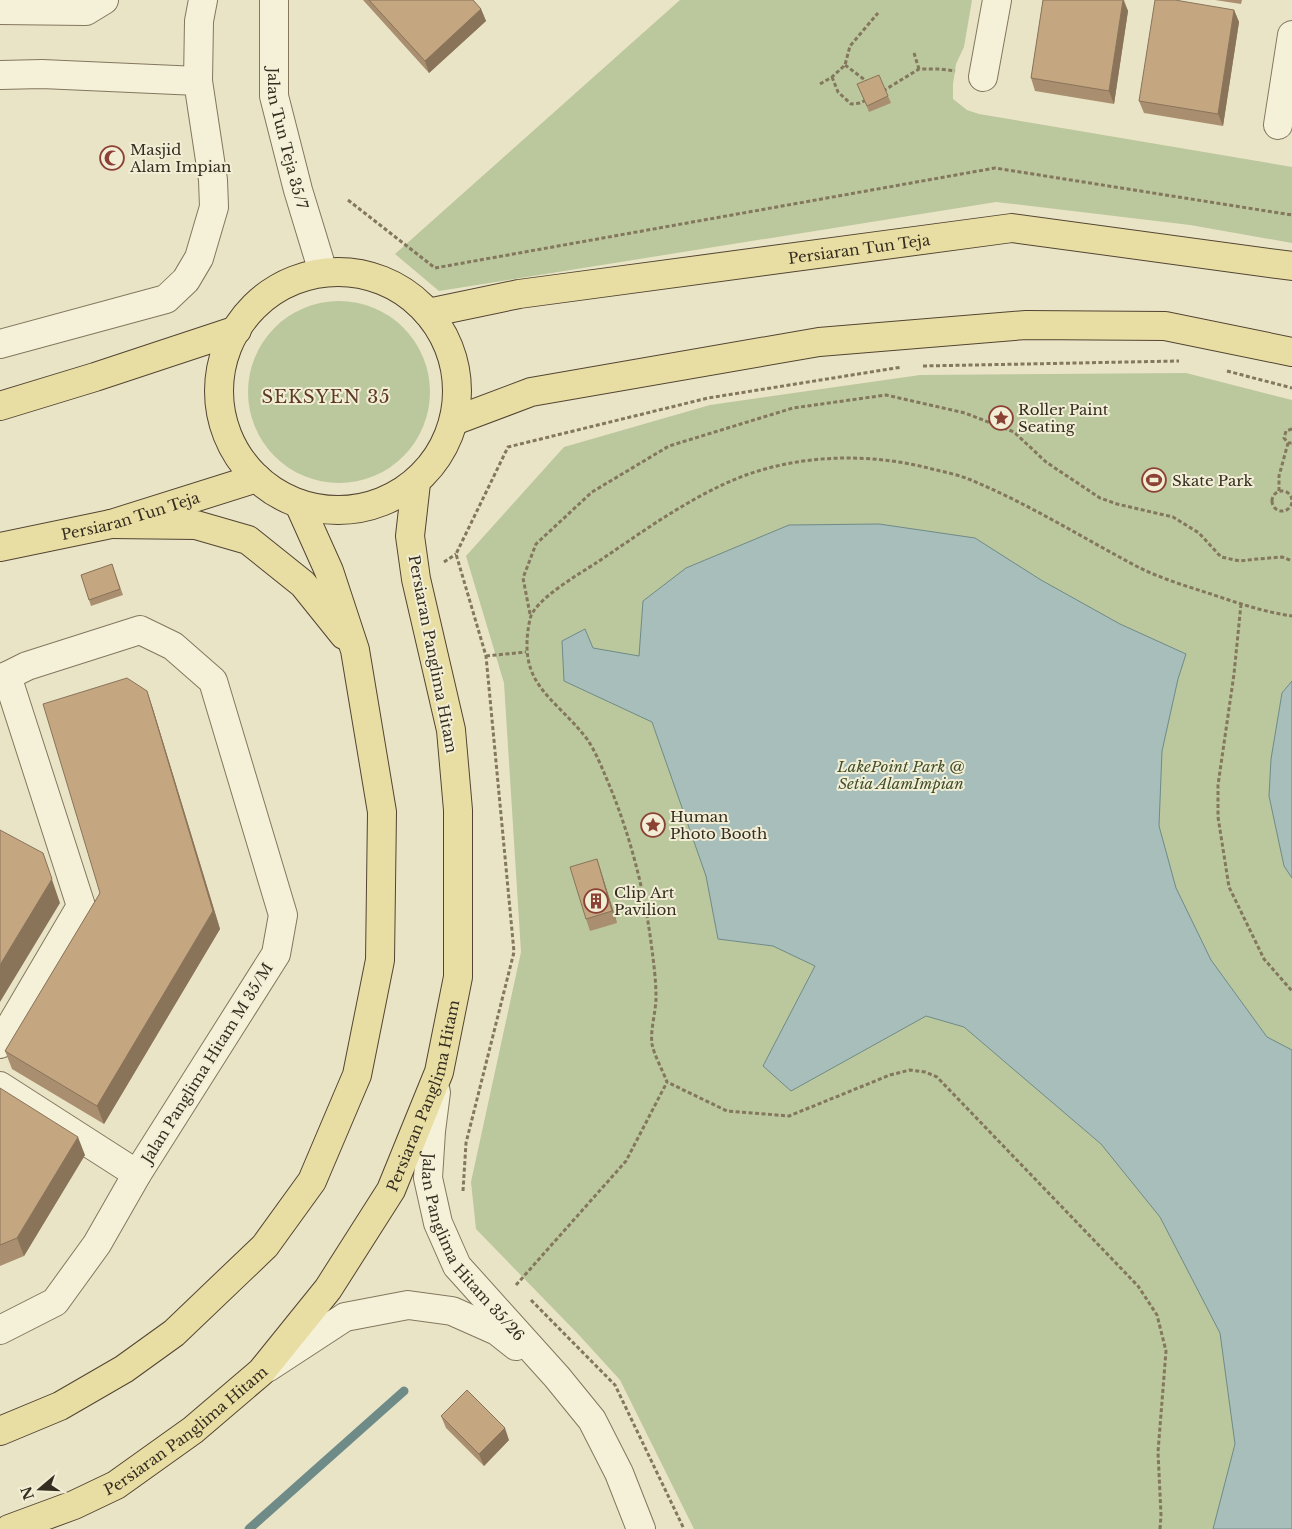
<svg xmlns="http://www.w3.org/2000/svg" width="1292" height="1529" font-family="'Libre Baskerville',serif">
	<rect width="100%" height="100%" fill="#eae4c7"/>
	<path fill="#bbc79c" d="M680 0H972L964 47 956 64 953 84V99L967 110 979 114 1292 167V243L1190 225 996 202 439 291 395 254Z
		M248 392a91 91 0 1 1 182 0a91 91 0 1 1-182 0Z
		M1186 373 1292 400V1529H694L620 1380 579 1335 476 1229 471 1182 521 952 504 683 466 556 564 447 710 405 920 375Z"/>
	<path fill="#a8bebb" stroke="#6f8b88" d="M879 524 975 538 1041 580 1120 624 1186 654 1178 679 1162 751 1159 826 1176 888 1211 960 1267 1037 1292 1050V1529H1213L1235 1444 1220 1333 1160 1217 1101 1144 964 1027 926 1016 791 1091 763 1066 815 966 773 946 718 939 706 876 652 722 564 681 562 641 585 629 593 648 639 656 643 601 686 568 789 525Z
		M1292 681V878L1284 866 1269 796 1271 759 1282 693Z"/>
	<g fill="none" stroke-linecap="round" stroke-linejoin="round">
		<path stroke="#6f8b88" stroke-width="9" d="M249 1529 404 1391"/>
		<g stroke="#83775e" stroke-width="30">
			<g id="minor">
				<path id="s1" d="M274 0V96L298 190 323 272"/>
				<path d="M0 10 86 11 104 0"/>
				<path d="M0 75 42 74 198 81"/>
				<path d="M983 77 997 0"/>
				<path d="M1278 125 1292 35"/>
				<path d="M0 344 166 299 186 280 199 258 214 207 213 180 198 81 199 21 203 0"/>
				<path d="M0 683 7 676 27 666 140 630 173 646 213 681 283 915 276 954 137 1174 97 1244 55 1302 0 1330"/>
				<path d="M0 1044 81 906 7 676"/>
				<path d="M0 1086 137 1174"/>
				<path id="s2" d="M436 1092 431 1131 428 1178 438 1223 457 1266 557 1377 592 1420 619 1473 641 1529"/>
				<path d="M267 1368 345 1317 408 1305 452 1311 497 1331 516 1346"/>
			</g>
		</g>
		<g stroke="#524532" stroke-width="30">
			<g id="major">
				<circle cx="338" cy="391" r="119"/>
				<path id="s3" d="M428 313 519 294 1012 228 1292 266"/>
				<path d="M0 406 95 377 237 330"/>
				<path d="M454 421 531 392 819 342 1026 325 1165 326 1292 352"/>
				<path d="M111 524 196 525 248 540 303 584 344 635"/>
				<path id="s4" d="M0 547 111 524 257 478"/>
				<path d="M0 1431 60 1406 124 1369 174 1333 265 1246 312 1181 357 1075 380 960 382 812 355 650 329 571 299 504"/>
				<path id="s5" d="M9 1529 74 1505 116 1485 193 1430 261 1372 328 1289 391 1190 439 1072 458 977V810L451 730 416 579 410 536 416 483"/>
			</g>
		</g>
		<path stroke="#83775e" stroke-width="3" stroke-dasharray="4 2.5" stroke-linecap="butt" d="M914 53 919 69
			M845 65 869 83
			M832 77 838 92 851 104 860 103 866 100
			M820 84 832 77 845 65 850 46 878 13
			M883 91 919 69H940L955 71
			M348 200 435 268 995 168 1292 215
			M923 366 1179 361
			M1227 371 1292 388
			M1292 429 1286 431 1284 438 1288 443H1292
			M1272 501a10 10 0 1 1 20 0a10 10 0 1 1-20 0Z
			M1279 491V476L1288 443
			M444 562 456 554
			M1241 604 1234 674 1218 785V817L1229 887 1264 959 1292 991
			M530 614 523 578 536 544 592 492 669 446 793 408 886 395 965 413 1014 432 1046 462 1100 498 1117 504 1173 517 1199 533 1221 557 1240 561 1257 559 1282 557 1292 561
			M486 656 526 652
			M463 1191 466 1143 514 952 486 656 456 554 508 447 708 398 902 367
			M516 1285 626 1161 667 1082
			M531 1300 615 1385 684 1529
			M1160 1529 1161 1515 1158 1452 1166 1351 1157 1315 1138 1286 937 1077 925 1072 910 1070 890 1075 789 1116 727 1111 667 1082C663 1071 654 1055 652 1044 650 1030 656 1012 656 997 656 982 654 965 652 950 645 891 629 830 605 775 600 763 594 749 587 739 553 695 516 685 530 619 534 600 579 574 596 563 644 531 692 495 746 475 805 454 872 453 932 469 945 472 959 475 971 480 1029 504 1083 538 1138 567 1162 579 1189 587 1214 595 1240 604 1265 612 1292 616"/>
		<use href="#minor" stroke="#f5f1d9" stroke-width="28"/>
		<use href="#major" stroke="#e8dda3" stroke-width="28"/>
	</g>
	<path fill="#a98f6f" d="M363 0H473L481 9 486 21 429 73Z
		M1043 0H1124L1128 11 1114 104 1035 91 1031 78Z
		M1215 0H1242L1241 4Z
		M1234 10 1239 22 1223 126 1144 113 1139 101Z
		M860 90 888 96 891 103 869 112Z
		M112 564 123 595 91 606 81 575Z
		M147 691 153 709 220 929 104 1124 12 1069 5 1051 100 893Z
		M597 859 617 923 590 931 586 919Z
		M0 1088 85 1155 24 1256 0 1266Z
		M441 1416 509 1440 484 1466 446 1428Z"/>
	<path fill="#89745a" d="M1123 0 1128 11 1114 104 1109 91Z
		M481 9 486 21 429 73 425 61Z
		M1234 10 1239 22 1223 126 1218 114Z
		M147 691 153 709 220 929 104 1124 97 1106Z
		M43 853 60 903 0 1002V965Z
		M597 859 601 871 617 923 612 911Z
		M78 1137 85 1155 24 1256 17 1238Z
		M505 1428 509 1440 484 1466 479 1454Z"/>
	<path fill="#c4a681" stroke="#89745a" d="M369 0H473L481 9 425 61Z
		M1043 0H1123L1109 91 1031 78Z
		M1155 0H1175L1234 10 1218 114 1139 101Z
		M879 75 888 96 867 106 857 84Z
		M112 564 120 589 89 600 81 575Z
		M127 678 147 691 213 911 97 1106 5 1051 100 893 43 704Z
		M0 830 43 853 52 879 0 965Z
		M597 859 612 911 586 919 570 867Z
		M0 1088 78 1137 17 1238 0 1245Z
		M467 1390 505 1428 479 1454 441 1416Z"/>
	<defs>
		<g id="mosque-ring" transform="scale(1.25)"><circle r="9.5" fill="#f2eed6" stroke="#8c4135" stroke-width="1.5"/><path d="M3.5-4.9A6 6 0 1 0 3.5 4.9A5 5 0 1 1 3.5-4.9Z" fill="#8c4135"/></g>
		<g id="sight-ring" transform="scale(1.25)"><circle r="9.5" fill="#f2eed6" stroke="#8c4135" stroke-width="1.5"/><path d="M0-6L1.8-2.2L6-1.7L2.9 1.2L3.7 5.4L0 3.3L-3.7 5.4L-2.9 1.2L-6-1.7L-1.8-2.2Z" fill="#8c4135"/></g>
		<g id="stadium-ring" transform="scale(1.25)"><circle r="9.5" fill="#f2eed6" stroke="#8c4135" stroke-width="1.5"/><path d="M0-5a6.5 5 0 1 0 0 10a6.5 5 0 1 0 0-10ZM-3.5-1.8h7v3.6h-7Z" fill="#8c4135"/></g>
		<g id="building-ring" transform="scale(1.25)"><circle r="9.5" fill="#f2eed6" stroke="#8c4135" stroke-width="1.5"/><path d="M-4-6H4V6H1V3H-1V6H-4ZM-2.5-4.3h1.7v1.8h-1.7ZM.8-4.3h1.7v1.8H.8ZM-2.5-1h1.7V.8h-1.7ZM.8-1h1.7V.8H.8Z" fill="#8c4135"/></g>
	</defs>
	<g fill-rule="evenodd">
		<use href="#mosque-ring" x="112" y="158"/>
		<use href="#sight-ring" x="1001" y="418"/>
		<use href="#stadium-ring" x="1154" y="480"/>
		<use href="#sight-ring" x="653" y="825"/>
		<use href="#building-ring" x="596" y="901"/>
	</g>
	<g text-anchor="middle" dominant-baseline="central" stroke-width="4" stroke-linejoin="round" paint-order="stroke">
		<g font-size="15" fill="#352d20" stroke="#f2eed6">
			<text stroke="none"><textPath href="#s1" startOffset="140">Jalan Tun Teja 35/7</textPath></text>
			<text stroke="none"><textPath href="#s3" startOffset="436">Persiaran Tun Teja</textPath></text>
			<text stroke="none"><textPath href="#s4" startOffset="134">Persiaran Tun Teja</textPath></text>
			<text transform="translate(433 654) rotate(79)">Persiaran Panglima Hitam</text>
			<text transform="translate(207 1063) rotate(-58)">Jalan Panglima Hitam M 35/M</text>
			<text stroke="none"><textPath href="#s5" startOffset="624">Persiaran Panglima Hitam</textPath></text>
			<text stroke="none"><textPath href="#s2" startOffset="169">Jalan Panglima Hitam 35/26</textPath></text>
			<text stroke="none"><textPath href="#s5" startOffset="204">Persiaran Panglima Hitam</textPath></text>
		</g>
		<g font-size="15" fill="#352d20" stroke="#f2eed6" text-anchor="start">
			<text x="130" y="149">Masjid<tspan x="130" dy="17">Alam Impian</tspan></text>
			<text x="1018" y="409">Roller Paint<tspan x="1018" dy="17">Seating</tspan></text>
			<text x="1172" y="480">Skate Park</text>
			<text x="670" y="816">Human<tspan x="670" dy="17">Photo Booth</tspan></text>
			<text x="614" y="892">Clip Art<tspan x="614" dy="17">Pavilion</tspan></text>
		</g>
		<g font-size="15" font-style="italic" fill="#404f29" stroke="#f2eed6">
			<text x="901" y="766">LakePoint Park @<tspan x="901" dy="17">Setia AlamImpian</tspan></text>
		</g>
		<g font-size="18" letter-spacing="1" fill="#5d3924" stroke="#f2eed6">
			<text x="326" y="397">SEKSYEN 35</text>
		</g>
	</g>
	<g transform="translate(40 1489) rotate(251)" stroke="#f2eed6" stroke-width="4" paint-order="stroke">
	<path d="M0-4L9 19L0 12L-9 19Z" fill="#352d20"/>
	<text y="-8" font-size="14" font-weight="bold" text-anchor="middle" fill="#352d20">N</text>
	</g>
</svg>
